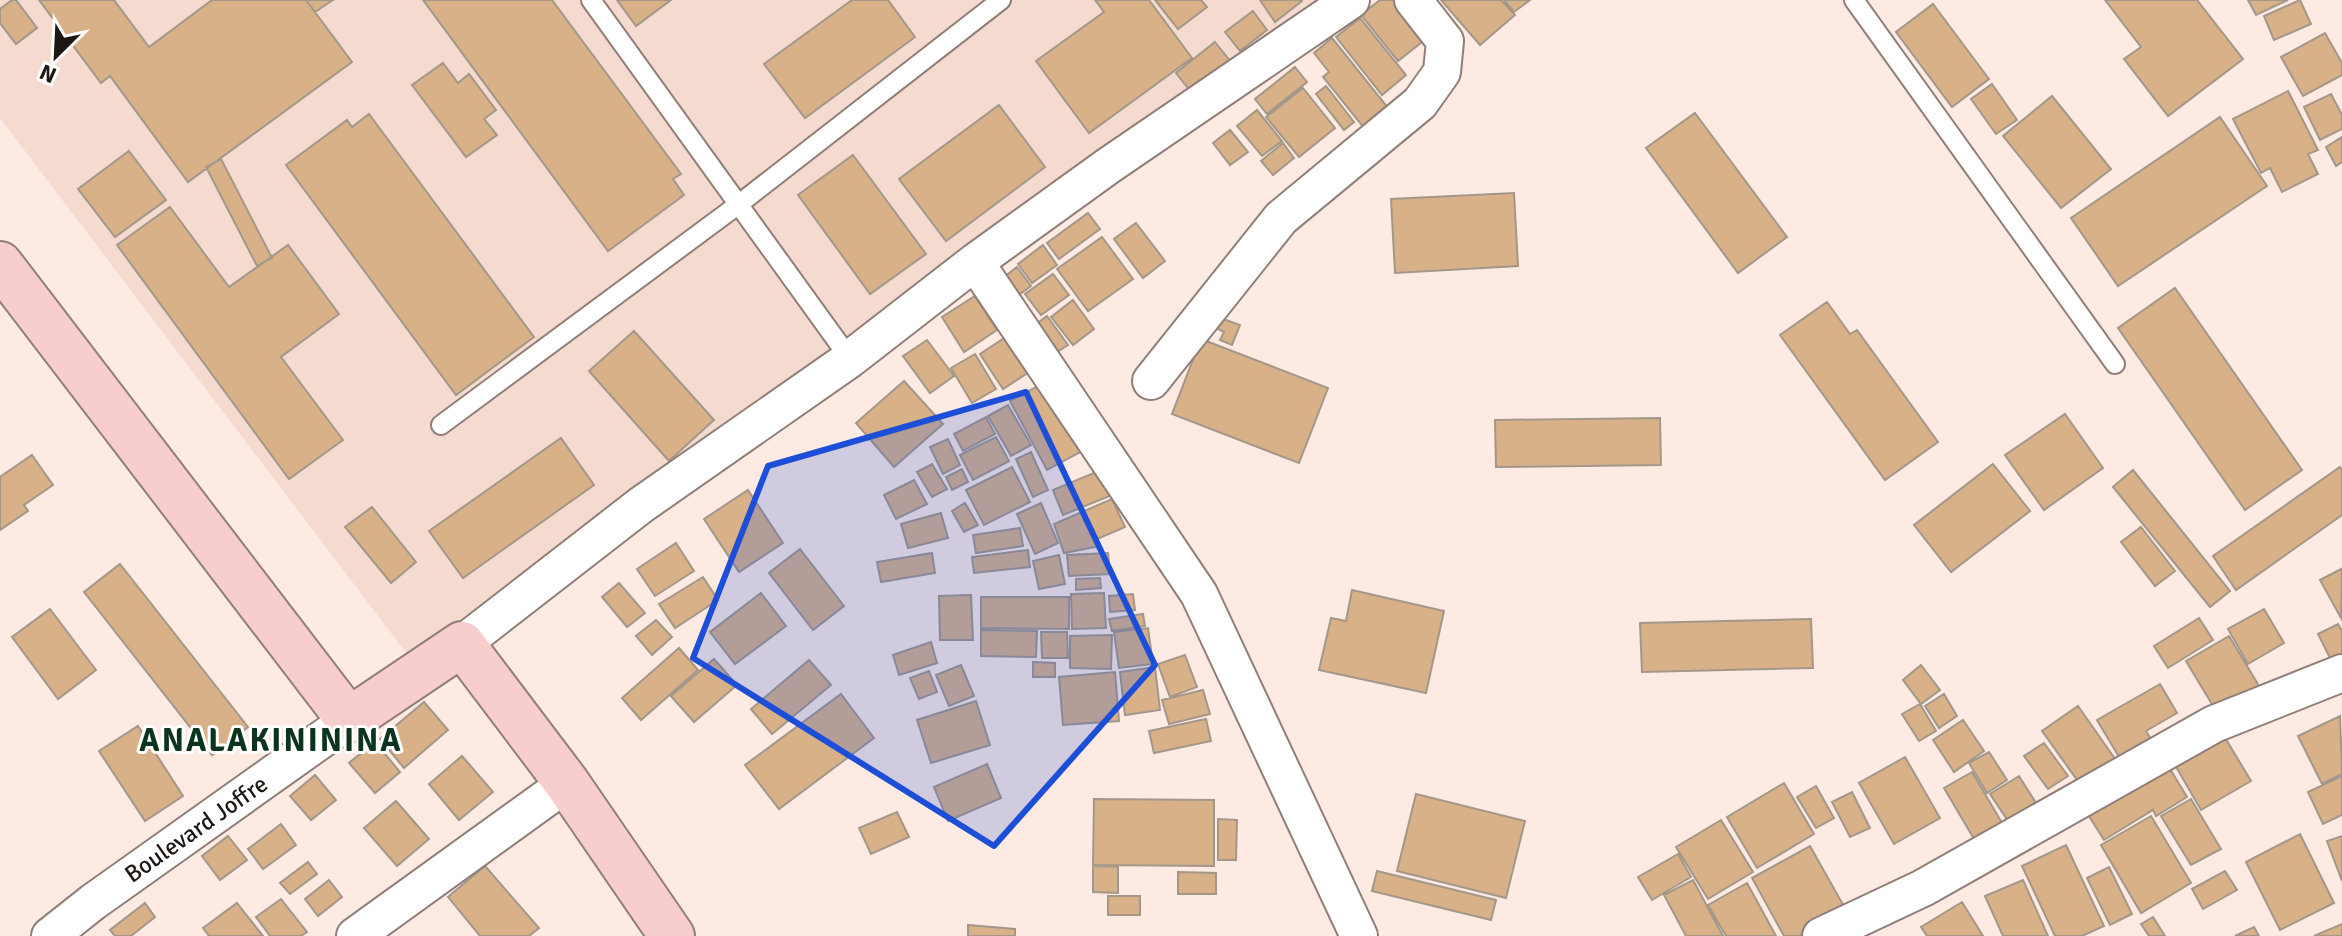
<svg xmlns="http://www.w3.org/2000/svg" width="2342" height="936" font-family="Signika,sans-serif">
	<rect width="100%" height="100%" fill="#fdeae2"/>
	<path fill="#f5dbcf" d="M0 0H1330L429 683 0 118Z"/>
	<path fill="#d9b189" stroke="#a3978a" stroke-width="2" d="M12 0H16L37 28 16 44 0 23V9Z
		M39 0H114L149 47 212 0H306L352 62 188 182 110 76 101 83Z
		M306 0H333L315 12Z
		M423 0H552L681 174 673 179 684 195 608 251Z
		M617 0H671L636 26Z
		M852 0H888L915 37 805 118 764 64Z
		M1095 0H1149L1192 58 1089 133 1036 61 1104 12Z
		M1155 0H1201L1207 7 1178 29Z
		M1260 0H1302V1L1275 22Z
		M1380 0H1397L1427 38 1398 61 1361 15Z
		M1441 0H1501L1515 15 1480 45Z
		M1504 0H1530L1514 12Z
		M2105 0H2197L2243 59 2168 116 2124 59 2141 47Z
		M2248 0H2288L2256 15Z
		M2300 0 2311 24 2274 40 2264 16Z
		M1933 4 1989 79 1952 107 1896 32Z
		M1253 11 1267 30 1240 51 1225 32Z
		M1360 18 1406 75 1382 95 1336 37Z
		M2325 33 2342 63V75L2303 96 2281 57Z
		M1332 38 1393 114 1369 134 1323 77 1329 72 1314 53Z
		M1215 42 1231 62 1192 93 1176 73Z
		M443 63 458 83 469 74 496 110 484 119 497 135 466 157 412 85Z
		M1295 67 1307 82 1267 114 1255 99Z
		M1992 84 2017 120 1996 134 1971 99Z
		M1326 86 1354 122 1344 130 1316 94Z
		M1303 88 1335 128 1299 157 1266 117Z
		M2288 91 2318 150 2308 154 2318 174 2282 192 2270 168 2261 173 2233 119Z
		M2331 94 2342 115V129L2320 140 2304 107Z
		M2052 96 2111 169 2061 208 2003 136Z
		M999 105 1045 167 946 241 899 179Z
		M1257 110 1282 141 1262 156 1237 126Z
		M1695 113 1787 237 1738 273 1646 148Z
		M369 114 534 337 456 395 286 165 347 120 352 127Z
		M2220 117 2267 186 2118 286 2071 218Z
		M1230 130 1248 152 1230 165 1213 143Z
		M2342 137V162L2336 166 2326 147Z
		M1283 143 1294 158 1273 175 1261 161Z
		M129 151 166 200 115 237 78 189Z
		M853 155 926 254 870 294 798 195Z
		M221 159 272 258 257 266 206 167Z
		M1514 193 1518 266 1395 273 1391 199Z
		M170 207 229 287 288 245 339 314 281 357 343 440 289 479 117 245Z
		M1088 213 1100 229 1059 259 1047 243Z
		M1136 223 1165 261 1143 278 1114 239Z
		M1102 237 1133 279 1088 311 1057 269Z
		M1043 245 1057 265 1032 283 1018 264Z
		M1017 267 1031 286 1012 300 999 281Z
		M1053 274 1069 295 1041 315 1025 294Z
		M2175 288 2302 470 2245 510 2118 328Z
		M975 296 997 330 964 352 942 317Z
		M1073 300 1094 329 1073 345 1051 317Z
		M1827 302 1850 334 1857 330 1938 442 1885 480 1780 335Z
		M1047 316 1068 345 1051 356 1031 328Z
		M1218 317 1240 325 1232 345 1220 340 1224 332 1214 327Z
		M634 331 714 420 669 461 589 371Z
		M1006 337 1029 372 1003 389 980 354Z
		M1201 339 1328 388 1299 463 1172 414Z
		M927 340 954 376 930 393 903 356Z
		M975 354 996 389 972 403 951 368Z
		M1049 380 1086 449 1047 470 1010 401Z
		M904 381 943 424 894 467 856 423Z
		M1008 405 1031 445 1011 456 988 416Z
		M2065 414 2103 468 2044 510 2005 455Z
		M986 417 995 434 963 451 954 434Z
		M1660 418 1661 465 1496 467 1495 420Z
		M996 437 1009 461 973 480 960 455Z
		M561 438 594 485 463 578 429 531Z
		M948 439 960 465 943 474 930 447Z
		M1031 452 1048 490 1033 497 1016 459Z
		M32 455 53 485 24 505 28 511 0 530V477Z
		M932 464 947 489 932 497 917 472Z
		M1993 464 2030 511 1951 572 1914 525Z
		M1012 467 1030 502 984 525 966 490Z
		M2340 467 2342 470V515L2236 590 2213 556Z
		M962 469 968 482 952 490 946 477Z
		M1101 470 1112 495 1063 515 1053 490Z
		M2133 470 2230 591 2210 607 2113 487Z
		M914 480 927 504 896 519 884 495Z
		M748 490 783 543 739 572 704 519Z
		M1112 499 1125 527 1097 539 1100 546 1064 553 1054 524Z
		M965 503 978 525 964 532 952 511Z
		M1041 503 1058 543 1035 554 1017 514Z
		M372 507 416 562 391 583 345 527Z
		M941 513 948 538 908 548 901 524Z
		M2141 527 2175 571 2155 586 2121 542Z
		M1020 528 1023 546 976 553 973 535Z
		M676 543 694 571 655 596 637 569Z
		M800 549 844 606 813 630 769 573Z
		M1028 550 1030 567 974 573 972 557Z
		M932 553 935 573 881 582 877 562Z
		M1108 553 1110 574 1069 576 1067 555Z
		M1059 555 1065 584 1039 589 1033 561Z
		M120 564 248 727 212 755 84 592Z
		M2341 569 2342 572 2341 618 2320 580Z
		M703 577 718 600 675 628 659 604Z
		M1100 578 1101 588 1076 590V579Z
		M619 583 645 613 627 627 602 597Z
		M1352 590 1444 611 1426 693 1319 670 1331 618 1346 621Z
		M761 593 786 626 735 664 710 632Z
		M1104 593 1106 628 1072 629 1071 594Z
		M1133 594 1135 610 1110 612 1109 596Z
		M971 595 973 640H940L939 596Z
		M981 597H1069V629L981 628Z
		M50 609 96 670 58 699 12 637Z
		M2264 609 2284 643 2248 664 2228 629Z
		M1143 614 1145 626 1112 631 1109 619Z
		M2199 618 2213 640 2168 668 2154 646Z
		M1811 619 1813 668 1642 672 1640 623Z
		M656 620 672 637 652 655 636 636Z
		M2338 624 2342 631V658L2332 662 2318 634Z
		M1148 628 1153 664 1119 668 1114 632Z
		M981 630 1037 631 1036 657 981 656Z
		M1041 632H1067L1068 658H1042Z
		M1112 635 1111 669 1070 668V636Z
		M2229 636 2262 691 2219 716 2186 661Z
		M931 642 937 663 899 675 893 655Z
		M679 648 698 670 641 720 622 698Z
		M1185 655 1197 687 1170 697 1158 664Z
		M714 659 737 685 694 722 671 696Z
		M809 660 831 685 772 734 751 709Z
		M1033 662 1055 663V677H1033Z
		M961 665 974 696 949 706 936 675Z
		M1921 665 1940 690 1921 704 1903 680Z
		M1155 667 1160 710 1125 715 1120 672Z
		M929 671 937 692 919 699 910 678Z
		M1115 672 1119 721 1063 725 1059 677Z
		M2160 684 2177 713 2146 731 2156 748 2125 767 2097 720Z
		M1203 690 1210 714 1169 724 1162 700Z
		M841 694 874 738 779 809 745 765Z
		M1944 694 1957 716 1939 728 1925 706Z
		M976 701 990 745 931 763 917 720Z
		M424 702 448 730 404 768 380 739Z
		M1920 704 1936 731 1919 741 1902 714Z
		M2078 706 2120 766 2085 791 2042 731Z
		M2340 716 2342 774 2322 784 2298 736Z
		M1206 719 1211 741 1154 753 1149 731Z
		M1963 720 1984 751 1954 772 1933 740Z
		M138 726 183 796 145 821 99 751Z
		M2224 736 2251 781 2201 810 2175 765Z
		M375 742 400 772 375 793 349 763Z
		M2044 743 2068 776 2048 789 2024 756Z
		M1989 752 2007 780 1987 793 1969 763Z
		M462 756 493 792 459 820 429 784Z
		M1905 757 1940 818 1894 844 1859 783Z
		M987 764 1001 798 948 821 934 787Z
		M2167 764 2187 797 2156 816 2153 810 2104 840 2087 813Z
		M1972 772 2002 823 1974 839 1944 788Z
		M315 775 336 800 311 820 290 796Z
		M2019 776 2036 803 2008 821 1990 794Z
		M2342 776V815L2323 824 2308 792Z
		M1784 783 1814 834 1757 868 1727 817Z
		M1816 786 1834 818 1816 828 1797 797Z
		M1852 792 1870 828 1850 837 1832 802Z
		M1416 794 1525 821 1506 898 1397 871Z
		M1094 799 1214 800V866L1093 865Z
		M2191 799 2221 849 2191 865 2161 816Z
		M396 801 429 839 397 866 364 828Z
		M897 812 909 837 871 854 859 828Z
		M2151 816 2191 883 2141 913 2101 845Z
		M1218 819 1237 820 1236 860H1218Z
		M1721 820 1753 872 1708 899 1676 847Z
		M281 824 296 845 263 869 248 849Z
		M2300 834 2334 903 2280 930 2246 862Z
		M228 836 247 860 220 880 202 856Z
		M2342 836V881L2327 841Z
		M2066 845 2104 926 2082 936H2055L2022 866Z
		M1810 846 1846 910 1799 936H1784L1752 878Z
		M1678 854 1691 877 1652 900 1638 877Z
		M308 862 317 874 290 894 280 883Z
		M485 866 539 928 529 936H480L448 897Z
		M1093 866 1118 867V893L1093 892Z
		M2109 867 2132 914 2110 925 2087 878Z
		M1377 871 1496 900 1491 920 1372 891Z
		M2225 871 2237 890 2203 909 2192 889Z
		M1178 872 1216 873V894H1178Z
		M329 880 342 897 318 916 305 899Z
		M1693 880 1723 936H1686L1664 895Z
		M2023 880 2048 936H2003L1985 896Z
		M1747 883 1776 936H1726L1708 905Z
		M1108 896H1140V915H1108Z
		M281 899 307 932 301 936H270L256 917Z
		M1962 902 1983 936H1927L1921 927Z
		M145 903 155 917 131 936H115L110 930Z
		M237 903 263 936H209L203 928Z
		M2153 917 2165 936H2149L2141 924Z
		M2342 924V936H2314Z
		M968 925 1015 929V936H968Z
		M2254 927 2259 936H2235Z"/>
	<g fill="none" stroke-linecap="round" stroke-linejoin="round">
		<g stroke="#907f78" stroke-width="22">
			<path id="lane" d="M591 0 850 359
				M1854 0 2115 364
				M441 425 739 204 1001 0"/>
		</g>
		<g stroke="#907f78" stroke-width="40">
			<path id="street" d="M975 262 1199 594 1359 936
				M1151 381 1281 218 1420 103 1442 72 1445 41 1413 0
				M462 644 641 505 850 359 975 262 1108 166 1351 0
				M50 936 93 902 349 720
				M355 936 567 783
				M1821 936 1923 888 2214 724 2342 673"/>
		</g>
		<g stroke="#907f78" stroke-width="48">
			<path id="secondary" d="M0 264 349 720 462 644 567 783 672 936"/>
		</g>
		<use href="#lane" stroke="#fff" stroke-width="18"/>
		<use href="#street" stroke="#fff" stroke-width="36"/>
		<use href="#secondary" stroke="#f7cdce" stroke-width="44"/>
	</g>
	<path fill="#1d4ed8" fill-opacity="0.2" stroke="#1d4ed8" stroke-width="6" stroke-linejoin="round" d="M1026 392 1155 665 994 846 693 658 768 466Z"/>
	<g text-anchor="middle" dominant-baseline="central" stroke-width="6" stroke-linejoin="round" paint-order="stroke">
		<g font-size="24" fill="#1d1714" stroke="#fff">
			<text transform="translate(196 829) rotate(-35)">Boulevard Joffre</text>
		</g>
		<g font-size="32" font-weight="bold" letter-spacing="2" fill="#0b331d" stroke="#fff">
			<text x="271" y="740">ANALAKINININA</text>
		</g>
	</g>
	<g transform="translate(56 56) rotate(204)" stroke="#ffffff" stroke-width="6" paint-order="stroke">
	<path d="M0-6L14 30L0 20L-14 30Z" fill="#1d1714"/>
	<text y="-12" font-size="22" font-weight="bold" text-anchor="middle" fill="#1d1714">N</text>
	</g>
</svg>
